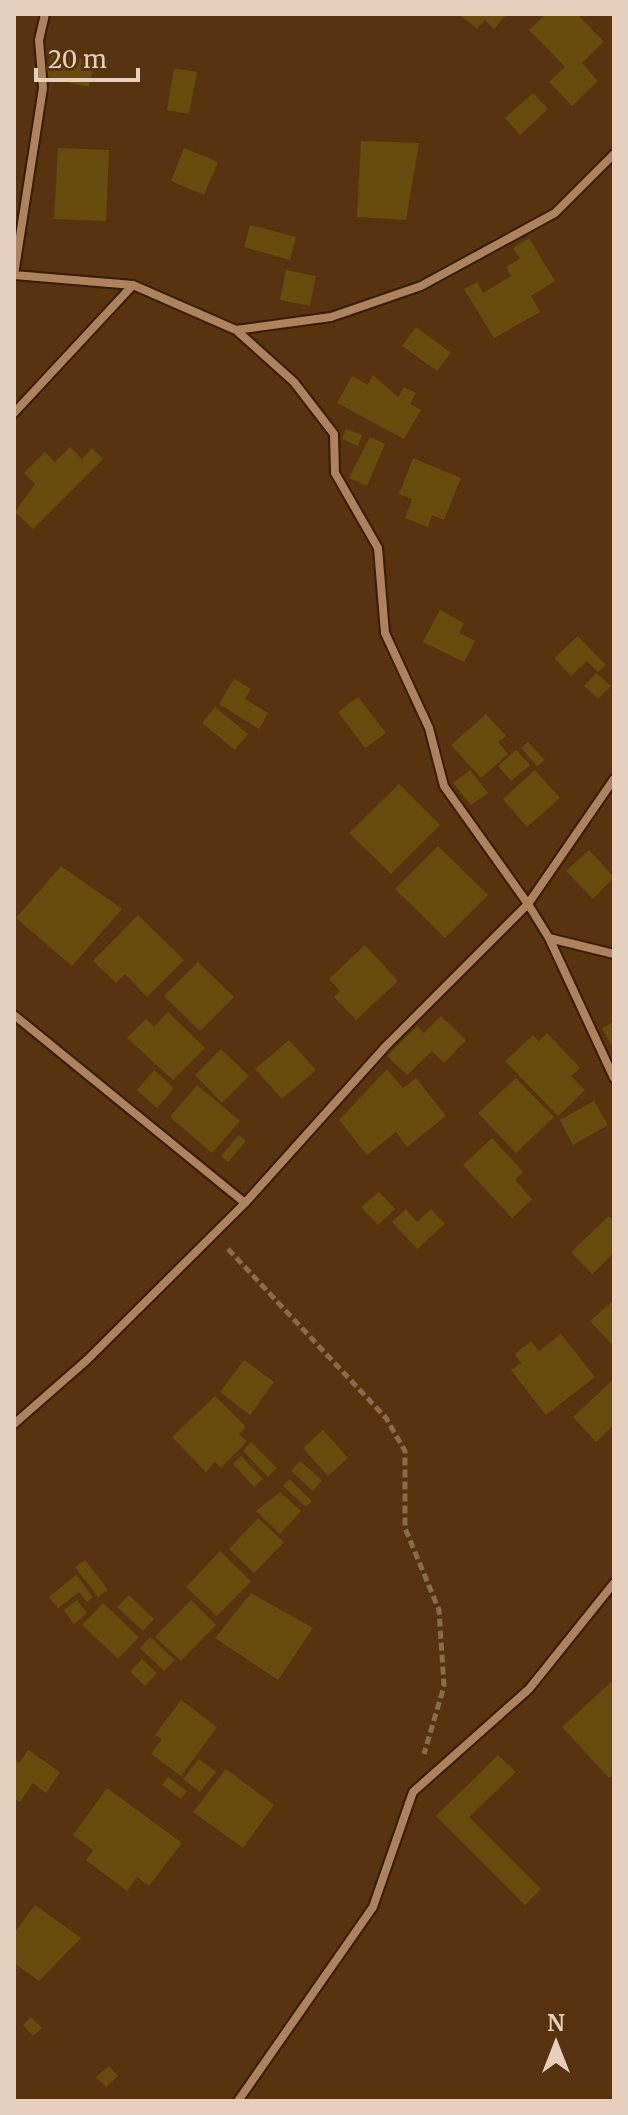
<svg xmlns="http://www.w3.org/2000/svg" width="628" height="2115" font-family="Merriweather,serif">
	<rect width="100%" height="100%" fill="#57330f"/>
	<path fill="#684c0d" d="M459 14H507L494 29 485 20 477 29Z
		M546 14H577L604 42 582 63 598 81 572 106 549 82 565 67 529 30Z
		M52 52 95 62 89 87 46 77Z
		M174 68 197 72 189 114 167 110Z
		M533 93 548 109 520 135 505 118Z
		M361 141 419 143 406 220 357 217Z
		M58 148 109 150 106 221 54 219Z
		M184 148 218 162 204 195 171 181Z
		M250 225 296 237 290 260 244 247Z
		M529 238 555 281 531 296 540 312 494 338 464 289 477 282 483 293 511 276 506 267 520 259 513 248Z
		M286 270 316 276 310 306 280 300Z
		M416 327 451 353 437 371 402 346Z
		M373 375 398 397 404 387 416 393 410 404 421 410 404 439 337 403 352 376 368 385Z
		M346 429 362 435 358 446 342 439Z
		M370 437 385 444 367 486 349 478Z
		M70 447 82 459 92 448 103 459 33 529 15 512 35 484 24 473 45 452 55 462Z
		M413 458 461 478 444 520 432 515 428 527 405 518 412 499 399 494Z
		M440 610 464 623 459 633 475 641 464 662 423 642Z
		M578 636 606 665 598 672 587 661 571 676 554 658Z
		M596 673 611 686 598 699 584 686Z
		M234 679 251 689 245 699 268 713 259 729 219 704Z
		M358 697 386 733 365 748 338 712Z
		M215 707 248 734 235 750 202 723Z
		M486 714 506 736 498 742 508 754 481 778 451 745Z
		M528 742 545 760 537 766 521 748Z
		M516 750 530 765 511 781 498 766Z
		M470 770 488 793 471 805 453 783Z
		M535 770 560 798 527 827 503 799Z
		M399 784 440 825 391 874 349 833Z
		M438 846 488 895 445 938 395 889Z
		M589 850 614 877 593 899 566 871Z
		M61 866 122 909 72 966 16 918Z
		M138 915 184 960 147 997 125 974 116 983 93 961Z
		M365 945 398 981 356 1020 334 997 340 991 329 979Z
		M198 962 234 997 200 1031 164 996Z
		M168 1012 205 1048 173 1080 127 1038 146 1019 154 1027Z
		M441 1016 466 1040 444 1063 432 1051 407 1075 387 1056 417 1026 424 1033Z
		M614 1022V1050L602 1028Z
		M547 1033 580 1068 571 1076 585 1090 558 1116 505 1061 533 1035 539 1041Z
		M289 1040 316 1070 282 1099 255 1069Z
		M221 1049 249 1076 222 1103 195 1075Z
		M387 1069 403 1088 416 1078 446 1116 407 1147 396 1132 367 1155 339 1120Z
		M154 1070 174 1088 157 1108 137 1090Z
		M516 1078 554 1117 516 1153 478 1113Z
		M197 1085 240 1121 212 1153 170 1117Z
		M594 1101 608 1125 573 1145 560 1120Z
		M239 1135 246 1141 228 1162 221 1156Z
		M492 1138 523 1172 515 1180 532 1199 512 1218 463 1165Z
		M379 1192 395 1209 378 1225 361 1207Z
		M406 1209 417 1222 431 1209 445 1224 417 1249 392 1222Z
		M609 1216 614 1220V1253L592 1274 571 1252Z
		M614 1300V1347L590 1321Z
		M561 1334 595 1377 546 1415 511 1370 521 1363 515 1354 531 1341 539 1351Z
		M244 1360 274 1382 250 1415 220 1392Z
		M614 1379V1425L596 1442 573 1417Z
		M215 1396 246 1427 239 1434 247 1441 221 1468 215 1462 206 1472 172 1437Z
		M323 1430 348 1458 328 1476 303 1448Z
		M251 1442 277 1468 268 1477 243 1451Z
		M241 1456 263 1479 254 1487 233 1464Z
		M300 1461 322 1480 313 1491 291 1471Z
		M289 1479 312 1501 306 1507 283 1486Z
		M280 1492 301 1511 280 1534 256 1511Z
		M258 1518 284 1542 254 1573 229 1549Z
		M220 1551 251 1581 217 1616 186 1587Z
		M85 1560 108 1590 98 1597 75 1567Z
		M76 1575 93 1597 87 1602 79 1592 58 1608 49 1597Z
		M251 1593 313 1628 278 1680 215 1638Z
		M129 1595 154 1619 143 1631 117 1607Z
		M77 1600 87 1613 74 1624 64 1610Z
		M191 1600 216 1625 181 1661 155 1637Z
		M103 1603 139 1637 118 1659 82 1625Z
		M150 1637 175 1660 164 1671 140 1648Z
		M142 1659 157 1673 145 1686 130 1672Z
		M611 1682 614 1685V1773L609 1778 562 1727Z
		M181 1700 217 1727 181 1776 151 1754 162 1739 155 1735Z
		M28 1750 60 1772 46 1793 33 1783 20 1802 14 1798V1759L19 1763Z
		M498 1755 516 1772 469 1817 541 1889 525 1905 436 1816Z
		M199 1759 216 1772 200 1792 183 1779Z
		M226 1769 274 1805 243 1848 193 1812Z
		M168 1777 187 1791 181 1799 162 1785Z
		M107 1788 182 1843 149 1886 137 1877 127 1891 86 1860 93 1850 73 1835Z
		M35 1905 81 1938 39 1981 14 1963V1933Z
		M31 2017 42 2028 33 2036 23 2025Z
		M109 2066 118 2076 106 2087 96 2077Z"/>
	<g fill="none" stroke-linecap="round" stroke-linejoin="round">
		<g stroke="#371c02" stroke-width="12">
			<path id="minor" d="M14 275 133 285 236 330 331 317 421 286 555 213 614 154
				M14 275 43 88 39 40 45 14
				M236 330 294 382 334 434 335 473 378 548 385 633 429 728 444 786 528 904 549 938 614 1078
				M14 413 133 285
				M549 938 614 954
				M14 1015 245 1203
				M14 1424 87 1360 245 1203 386 1046 528 904 614 779
				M238 2101 373 1907 413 1792 529 1689 614 1583"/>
		</g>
		<path stroke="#8a6b4d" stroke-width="5" stroke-dasharray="8 4" stroke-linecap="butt" d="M228 1249 386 1418 405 1451V1528L439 1610 444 1686 424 1754"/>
		<use href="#minor" stroke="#ac825f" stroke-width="8"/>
	</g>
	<rect width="628" height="2115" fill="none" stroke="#e6cfbd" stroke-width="32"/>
	<g transform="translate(556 2043)" stroke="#57330f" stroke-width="6" paint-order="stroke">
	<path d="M0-6L14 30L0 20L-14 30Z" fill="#e6cfbd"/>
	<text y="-12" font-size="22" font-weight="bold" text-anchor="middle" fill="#e6cfbd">N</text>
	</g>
	<path d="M36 68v12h102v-12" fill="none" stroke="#e6cfbd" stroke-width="4"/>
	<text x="48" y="68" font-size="24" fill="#e6cfbd" stroke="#57330f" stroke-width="6" paint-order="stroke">20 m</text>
</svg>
